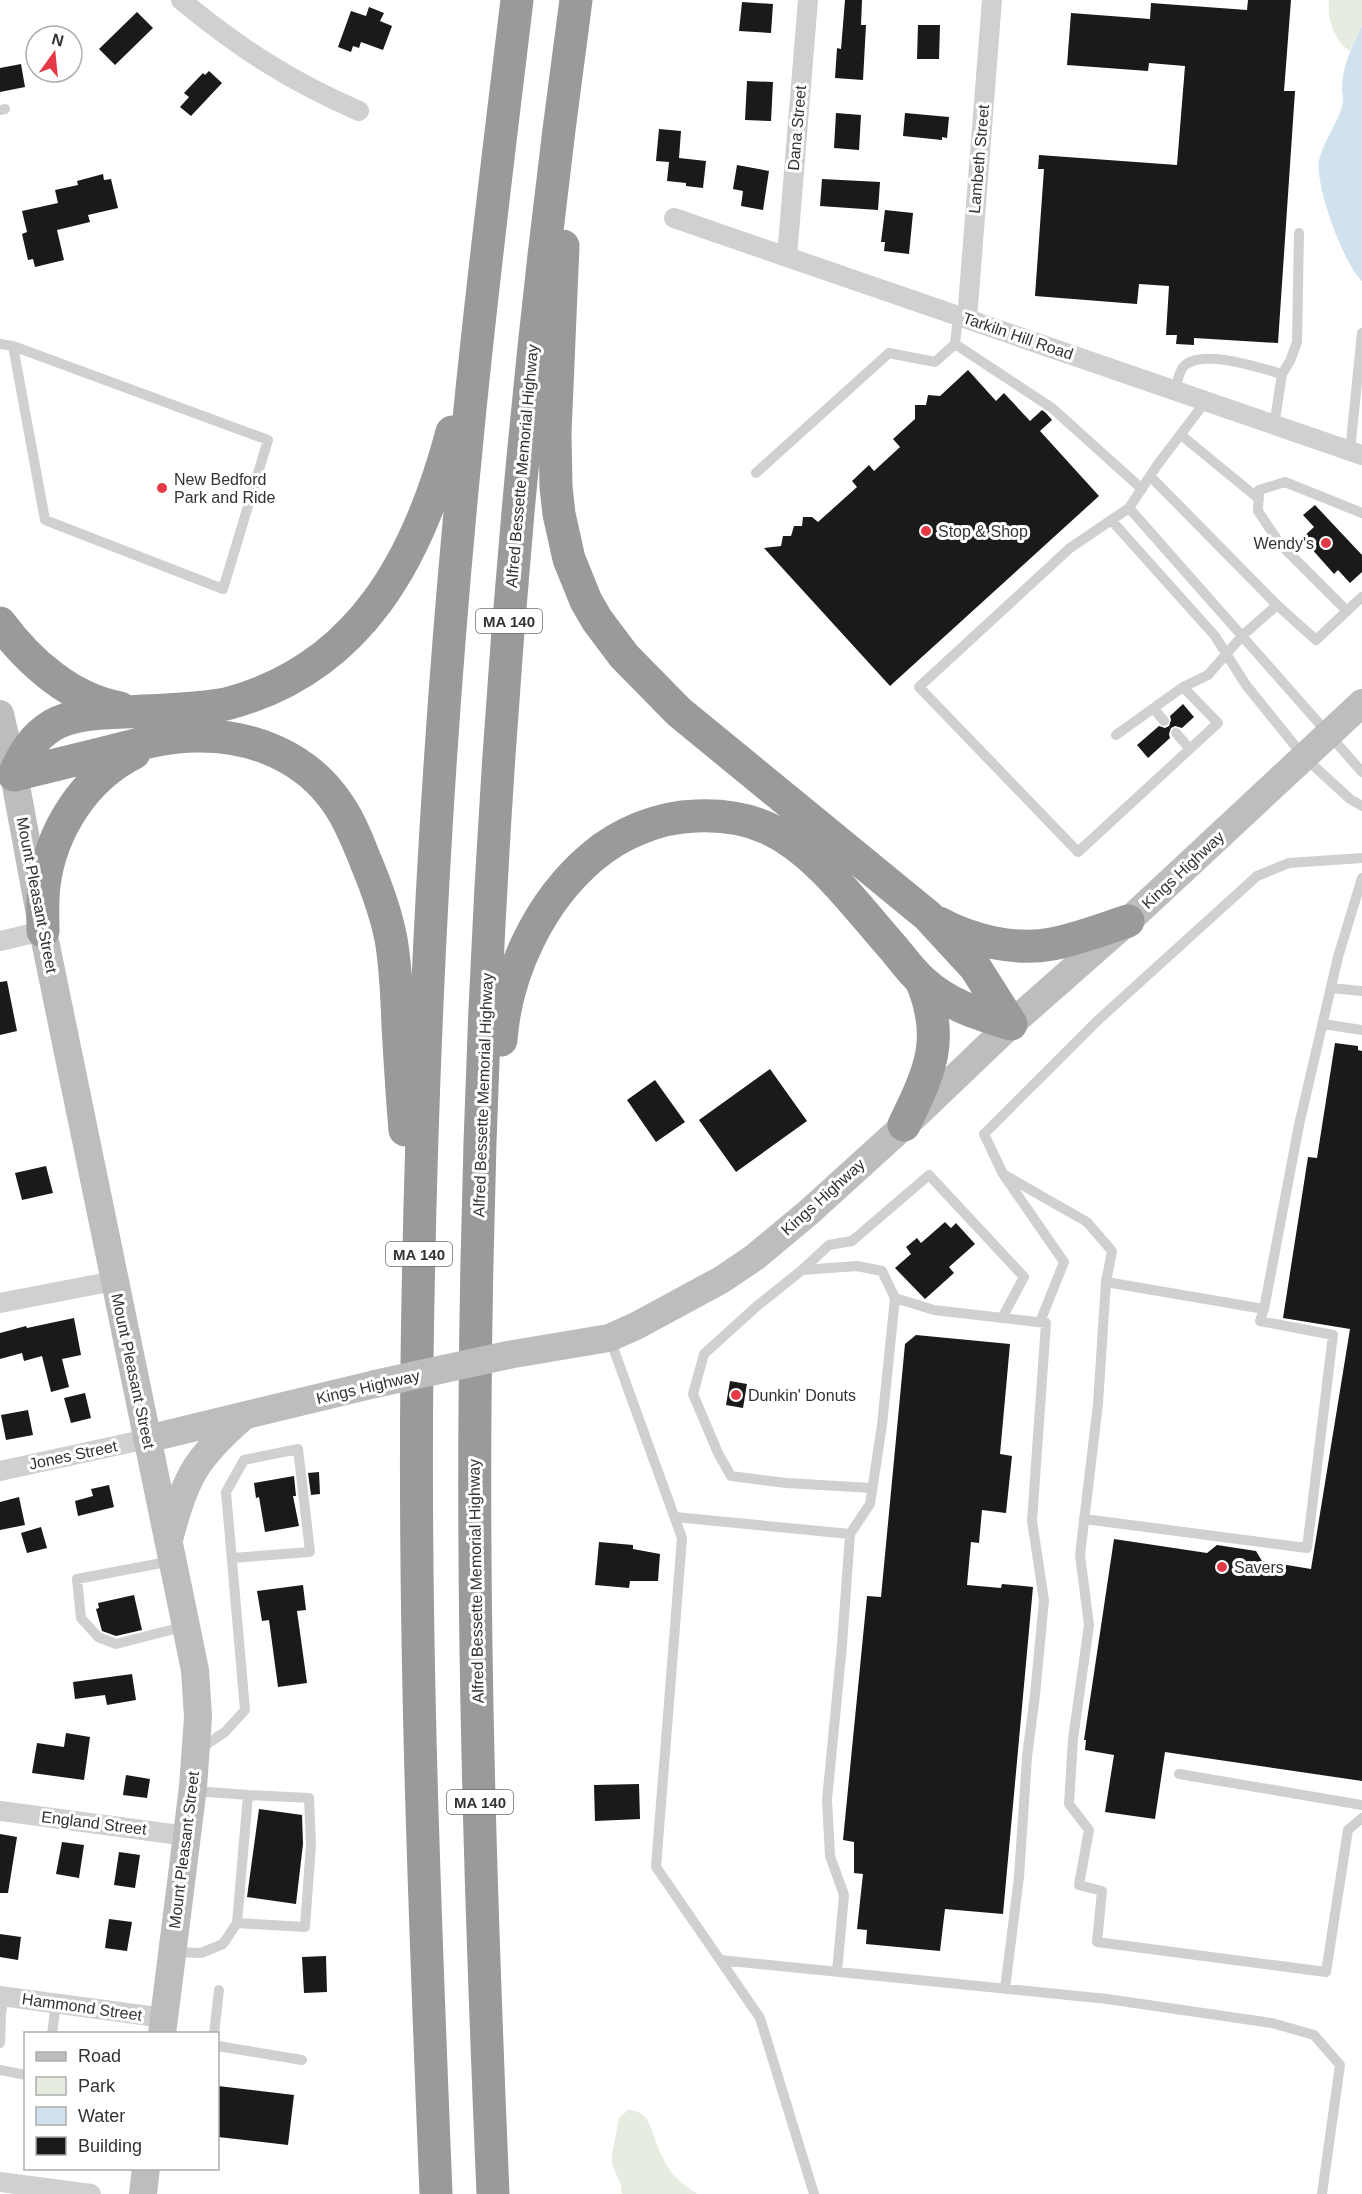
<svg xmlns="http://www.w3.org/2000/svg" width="1362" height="2194" font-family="Helvetica,sans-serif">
	<rect width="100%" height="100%" fill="#fff"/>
	<path fill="#e6ecdf" d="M1329 0H1362V26L1350 51C1334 41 1327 18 1329 0Z
		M628 2110C652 2110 652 2136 660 2152 663 2159 667 2166 672 2173 677 2181 689 2188 697 2194H622L621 2185 612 2165V2155L619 2118Z"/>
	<path fill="#cfe2ee" d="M1362 26V281C1344 265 1315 186 1319 161 1323 141 1341 119 1343 101 1343 97 1342 92 1342 88 1342 66 1353 45 1362 26Z"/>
	<path fill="#1a1a1a" d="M845 0H862L861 25H866L863 80 835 78 837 48 841 49Z
		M1248 0H1291L1284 91H1295L1278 343 1194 338V345L1176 344 1177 335H1166L1169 286 1139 284 1137 304 1035 296 1044 169H1038L1039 155 1177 165 1185 66 1149 63 1148 71 1067 65 1071 13 1150 19 1151 3 1247 10Z
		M742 2 773 4 771 33 739 31Z
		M369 7 384 13 380 21 392 26 383 50 361 42 359 48 353 46 351 52 338 47 351 11 366 16Z
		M137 12 153 28 115 65 99 49Z
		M918 25H940L939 59H917Z
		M21 64 25 87 0 92V68Z
		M209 71 222 83 191 116 180 107 189 97 184 93 203 73 205 75Z
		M747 81 773 82 771 121 745 120Z
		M836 113 861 115 859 150 834 148Z
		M905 113 949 117 947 138 942 137V140L903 136Z
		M659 129 681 131 679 158 706 161 703 188 686 186V183L667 181 669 162 656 161Z
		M737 165 769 171 763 210 741 206 743 191 733 189Z
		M103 174 104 180 111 179 118 208 88 215 90 222 57 230 64 260 35 267 33 259 28 260 22 234 27 232 22 211 58 203 55 190 78 185 77 181Z
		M822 179 880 182 878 210 820 206Z
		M885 210 913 213 909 254 884 251 885 242H881Z
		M968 370 996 401 1004 393 1030 421 1042 410 1046 413 1052 420 1040 431 1099 496 890 686 764 548 781 546 783 536H791L794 526H802L803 517H812L818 522 857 487 852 481 869 465 874 471 900 447 893 439 915 419V405H926L928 395 940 396Z
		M1315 505 1362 555V572L1350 583 1338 570 1334 574 1302 538 1314 527 1303 515Z
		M1183 704 1194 717 1182 728 1175 726 1171 728 1169 734 1170 738 1148 758 1137 745 1159 726 1165 728 1169 726 1171 720 1170 716Z
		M7 981 17 1031 0 1035V982Z
		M1335 1043 1358 1046V1050L1362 1051V1781L1165 1752 1155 1819 1105 1812 1114 1755 1085 1750 1086 1740H1084L1114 1539 1207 1553 1217 1545 1256 1551 1262 1561 1311 1569 1350 1329 1283 1318 1308 1157 1317 1158Z
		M770 1069 807 1121 736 1172 699 1120Z
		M655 1080 685 1122 656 1142 627 1100Z
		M46 1166 53 1193 22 1200 15 1173Z
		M945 1222 951 1228 956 1223 975 1244 949 1267 954 1273 925 1299 895 1268 911 1254 906 1247 917 1238 921 1243Z
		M74 1318 81 1355 62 1359 69 1387 51 1392 42 1356 24 1361 22 1353 0 1359V1333L26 1326 27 1328Z
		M916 1335 1010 1344 1000 1454 1012 1456 1006 1513 982 1510 979 1543 971 1542 967 1585 1001 1588 1002 1584 1033 1587 1003 1914 945 1909 940 1951 866 1944 867 1930 857 1929 863 1874 854 1873V1842L843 1840 867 1596 881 1597 905 1344Z
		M730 1381 747 1384 743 1408 726 1405Z
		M85 1393 91 1418 71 1423 64 1398Z
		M28 1410 33 1435 6 1440 1 1415Z
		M319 1472 320 1494 311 1495 308 1473Z
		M294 1476 296 1496H293L299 1526 265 1532 259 1497 256 1498 254 1483Z
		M109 1485 114 1507 78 1516 75 1501 93 1496 91 1489Z
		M19 1497 25 1525 0 1530V1502Z
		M41 1527 47 1548 27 1553 21 1533Z
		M599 1542 633 1545V1549L660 1554 658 1581H630L629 1588 595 1585Z
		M303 1585 306 1610 297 1611 307 1683 278 1687 269 1620 262 1621 257 1591Z
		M134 1595 142 1630 116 1636 102 1631 96 1609 99 1608 98 1603Z
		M132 1674 136 1700 107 1705 105 1695 75 1699 73 1682Z
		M66 1733 90 1737 84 1780 32 1773 37 1743 64 1747Z
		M126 1775 150 1779 147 1798 123 1795Z
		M639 1784 640 1819 595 1821 594 1785Z
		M259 1809 302 1815 303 1844 296 1904 247 1897Z
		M0 1834 17 1837 8 1893H0Z
		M62 1842 84 1845 79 1878 56 1874Z
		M119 1852 140 1855 135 1888 114 1885Z
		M109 1919 132 1922 127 1951 105 1948Z
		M0 1934 21 1937 18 1960 0 1957Z
		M326 1956 327 1992 304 1993 302 1957Z
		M218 2086 294 2095 288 2145 218 2137Z"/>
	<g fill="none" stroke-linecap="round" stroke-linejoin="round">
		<path stroke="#d0d0d0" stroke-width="10" d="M0 110 5 109
			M0 344 13 346 268 440 223 589 45 520 13 346
			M955 344 1052 408 1142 489
			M1282 374 1290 361 1297 342 1299 233
			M1175 390C1177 383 1179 370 1185 365 1205 349 1260 368 1282 374L1274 426
			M1181 435 1259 499
			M1350 451 1362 333
			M756 473 889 353 935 362 955 344 958 316
			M1150 476 1277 605 1242 636 1208 675 1183 687 1218 723 1078 852 919 687 1070 548 1129 508 1158 464 1206 401
			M1129 508 1362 772
			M1112 521 1215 636 1246 685 1304 757 1350 799 1362 806
			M1277 605 1316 640 1362 597
			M1347 611 1280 544 1258 511 1259 490 1285 482 1362 513
			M1154 709 1164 721
			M1176 733 1190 749
			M1116 735 1183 687
			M1331 988 1362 991
			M1323 1024 1362 1030
			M1003 1174 1087 1222 1112 1251 1106 1282 1264 1309 1299 1125 1338 957 1362 878
			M802 1270 829 1245 852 1241 929 1175 1024 1277 1002 1318
			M1106 1282 1098 1404 1080 1555 1089 1625 1073 1739 1069 1804 1089 1830 1079 1885 1102 1891 1097 1942 1326 1972 1348 1830 1362 1818
			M895 1298 934 1310 1046 1323 1032 1521 1044 1600 1035 1695 1027 1757 1019 1877 1005 1989
			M1040 1322 1064 1262 1003 1174 984 1134 1096 1022 1257 876 1289 863 1362 858
			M610 1339 682 1538 656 1867 760 2018 814 2194
			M675 1517 850 1534
			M1084 1519 1307 1548 1333 1335 1260 1321 1264 1309
			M172 1561 77 1579 81 1618 98 1637 116 1644 186 1626
			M201 1748 225 1732 245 1710 226 1492 244 1460 298 1449 310 1552 232 1558
			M1179 1774 1362 1805
			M237 1923 305 1927 311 1844 309 1798 248 1795
			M172 1952 201 1953 223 1944 237 1923 248 1795 195 1791
			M720 1960 1107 1999 1272 2023 1314 2035 1340 2065 1322 2194
			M837 1972 844 1895 830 1856 827 1800 842 1645 850 1534 870 1504 882 1425 895 1298 882 1271 857 1266 802 1270 757 1306 704 1354 693 1394 718 1453 731 1476 786 1483 872 1488
			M0 2019 4 1996
			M52 2034 56 2003
			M214 2034 219 1990
			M0 2043 1 2019
			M218 2046 302 2060
			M0 2070 26 2075"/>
		<path stroke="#d0d0d0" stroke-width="20" d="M181 0C239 48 290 81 359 111
			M674 218 1362 455
			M787 257 808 0
			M967 319 992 0
			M0 941 43 931
			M0 1303 114 1281
			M0 1471 147 1439
			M0 1811 187 1836
			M0 1996 164 2018
			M0 2182 91 2194"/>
		<path stroke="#bdbdbd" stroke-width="28" d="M0 714 14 775 43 931 195 1670 198 1717 193 1787 162 2034
			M508 1355 609 1338 636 1326 721 1280 755 1257 809 1212 918 1113 1011 1024 1128 921 1362 703
			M147 1439 375 1384
			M170 1536C185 1477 197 1457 243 1417
			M143 2194 146 2168"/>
		<path stroke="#9a9a9a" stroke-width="33" d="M563 246 555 433 556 487 559 514 569 559 586 601 597 620 624 656 679 712 928 916 975 967 1011 1024
			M0 623C29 662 70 699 120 708
			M14 775C47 767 79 759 112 751 139 744 168 736 197 736 252 735 307 757 338 804 350 821 358 842 366 862 376 886 386 913 391 939 396 968 397 997 398 1026 400 1060 402 1095 405 1130
			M14 775C23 754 33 737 53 725 74 713 101 713 125 712 159 710 193 710 226 704 361 669 419 556 452 432
			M939 923C972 941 1016 951 1052 944 1078 939 1103 929 1128 921
			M43 931C43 916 42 900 44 885 51 831 84 778 134 753
			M501 1040C506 972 540 901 592 857 620 833 659 817 696 816 720 815 745 818 767 828 818 851 858 909 895 950 903 960 912 972 922 981 948 1005 978 1014 1011 1024
			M904 1125C930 1071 946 1039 921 980
			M436 2194C424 1896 412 1598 418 1299 423 1016 438 732 466 450 480 300 499 150 517 0
			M493 2194C482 1933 473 1671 475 1410 478 938 512 467 576 0"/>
		<path stroke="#bdbdbd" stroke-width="28" d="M375 1384 508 1355"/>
	</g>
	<g fill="#e63946" stroke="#fff" stroke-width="2">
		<circle cx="162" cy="488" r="6"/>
		<circle cx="926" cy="531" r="6"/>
		<circle cx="1326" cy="543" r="6"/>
		<circle cx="736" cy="1395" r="6"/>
		<circle cx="1222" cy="1567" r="6"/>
	</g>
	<g text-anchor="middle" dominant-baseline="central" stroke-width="6" stroke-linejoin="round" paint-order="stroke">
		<g fill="#fff" stroke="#707070" stroke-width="1.5">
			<rect x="476" y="609" width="66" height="24" rx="4.5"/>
			<rect x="386" y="1242" width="66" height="24" rx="4.5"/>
			<rect x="447" y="1790" width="66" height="24" rx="4.5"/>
		</g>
		<g font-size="15" font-weight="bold" fill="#333">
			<text x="509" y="621">MA 140</text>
			<text x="419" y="1254">MA 140</text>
			<text x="480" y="1802">MA 140</text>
		</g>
		<g font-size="16" fill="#333" stroke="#fff">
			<text transform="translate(797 128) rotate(-85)">Dana Street</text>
			<text transform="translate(979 159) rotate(-85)">Lambeth Street</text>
			<text transform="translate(1018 336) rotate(19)">Tarkiln Hill Road</text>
			<text transform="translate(522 466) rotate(-85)">Alfred Bessette Memorial Highway</text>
			<text transform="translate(1183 870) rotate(-43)">Kings Highway</text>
			<text transform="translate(37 895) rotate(79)">Mount Pleasant Street</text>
			<text transform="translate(483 1095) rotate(-88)">Alfred Bessette Memorial Highway</text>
			<text transform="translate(823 1197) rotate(-42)">Kings Highway</text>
			<text transform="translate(133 1371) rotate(78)">Mount Pleasant Street</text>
			<text transform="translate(368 1387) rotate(-13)">Kings Highway</text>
			<text transform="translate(73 1455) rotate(-12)">Jones Street</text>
			<text transform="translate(476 1581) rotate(-91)">Alfred Bessette Memorial Highway</text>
			<text transform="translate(94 1823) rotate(7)">England Street</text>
			<text transform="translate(184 1850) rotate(-83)">Mount Pleasant Street</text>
			<text transform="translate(82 2007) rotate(8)">Hammond Street</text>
		</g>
		<g font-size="16" fill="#333" stroke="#fff" text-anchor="start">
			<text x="174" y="479">New Bedford<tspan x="174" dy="18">Park and Ride</tspan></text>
			<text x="938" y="531">Stop &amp; Shop</text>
			<text x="1314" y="543" text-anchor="end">Wendy's</text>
			<text x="748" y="1395">Dunkin' Donuts</text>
			<text x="1234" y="1567">Savers</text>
		</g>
	</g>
	<rect x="24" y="2032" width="195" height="138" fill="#ffffff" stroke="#adadad" stroke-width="1.5"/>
	<rect x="36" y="2052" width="30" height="9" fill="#bdbdbd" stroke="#adadad" stroke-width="1.5"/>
	<text x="78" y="2062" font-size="18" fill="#333333">Road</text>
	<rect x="36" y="2077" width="30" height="18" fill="#e6ecdf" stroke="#adadad" stroke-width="1.5"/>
	<text x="78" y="2092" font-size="18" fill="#333333">Park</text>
	<rect x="36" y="2107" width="30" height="18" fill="#cfe2ee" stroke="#adadad" stroke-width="1.5"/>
	<text x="78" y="2122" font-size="18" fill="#333333">Water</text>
	<rect x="36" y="2137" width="30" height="18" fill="#1a1a1a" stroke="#adadad" stroke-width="1.5"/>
	<text x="78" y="2152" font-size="18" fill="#333333">Building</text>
	<g transform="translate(54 54) rotate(15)"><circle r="28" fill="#ffffff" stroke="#adadad" stroke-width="1.5"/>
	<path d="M0-4.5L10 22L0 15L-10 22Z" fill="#e63946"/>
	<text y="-9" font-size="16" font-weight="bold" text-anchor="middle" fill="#333333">N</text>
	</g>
</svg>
